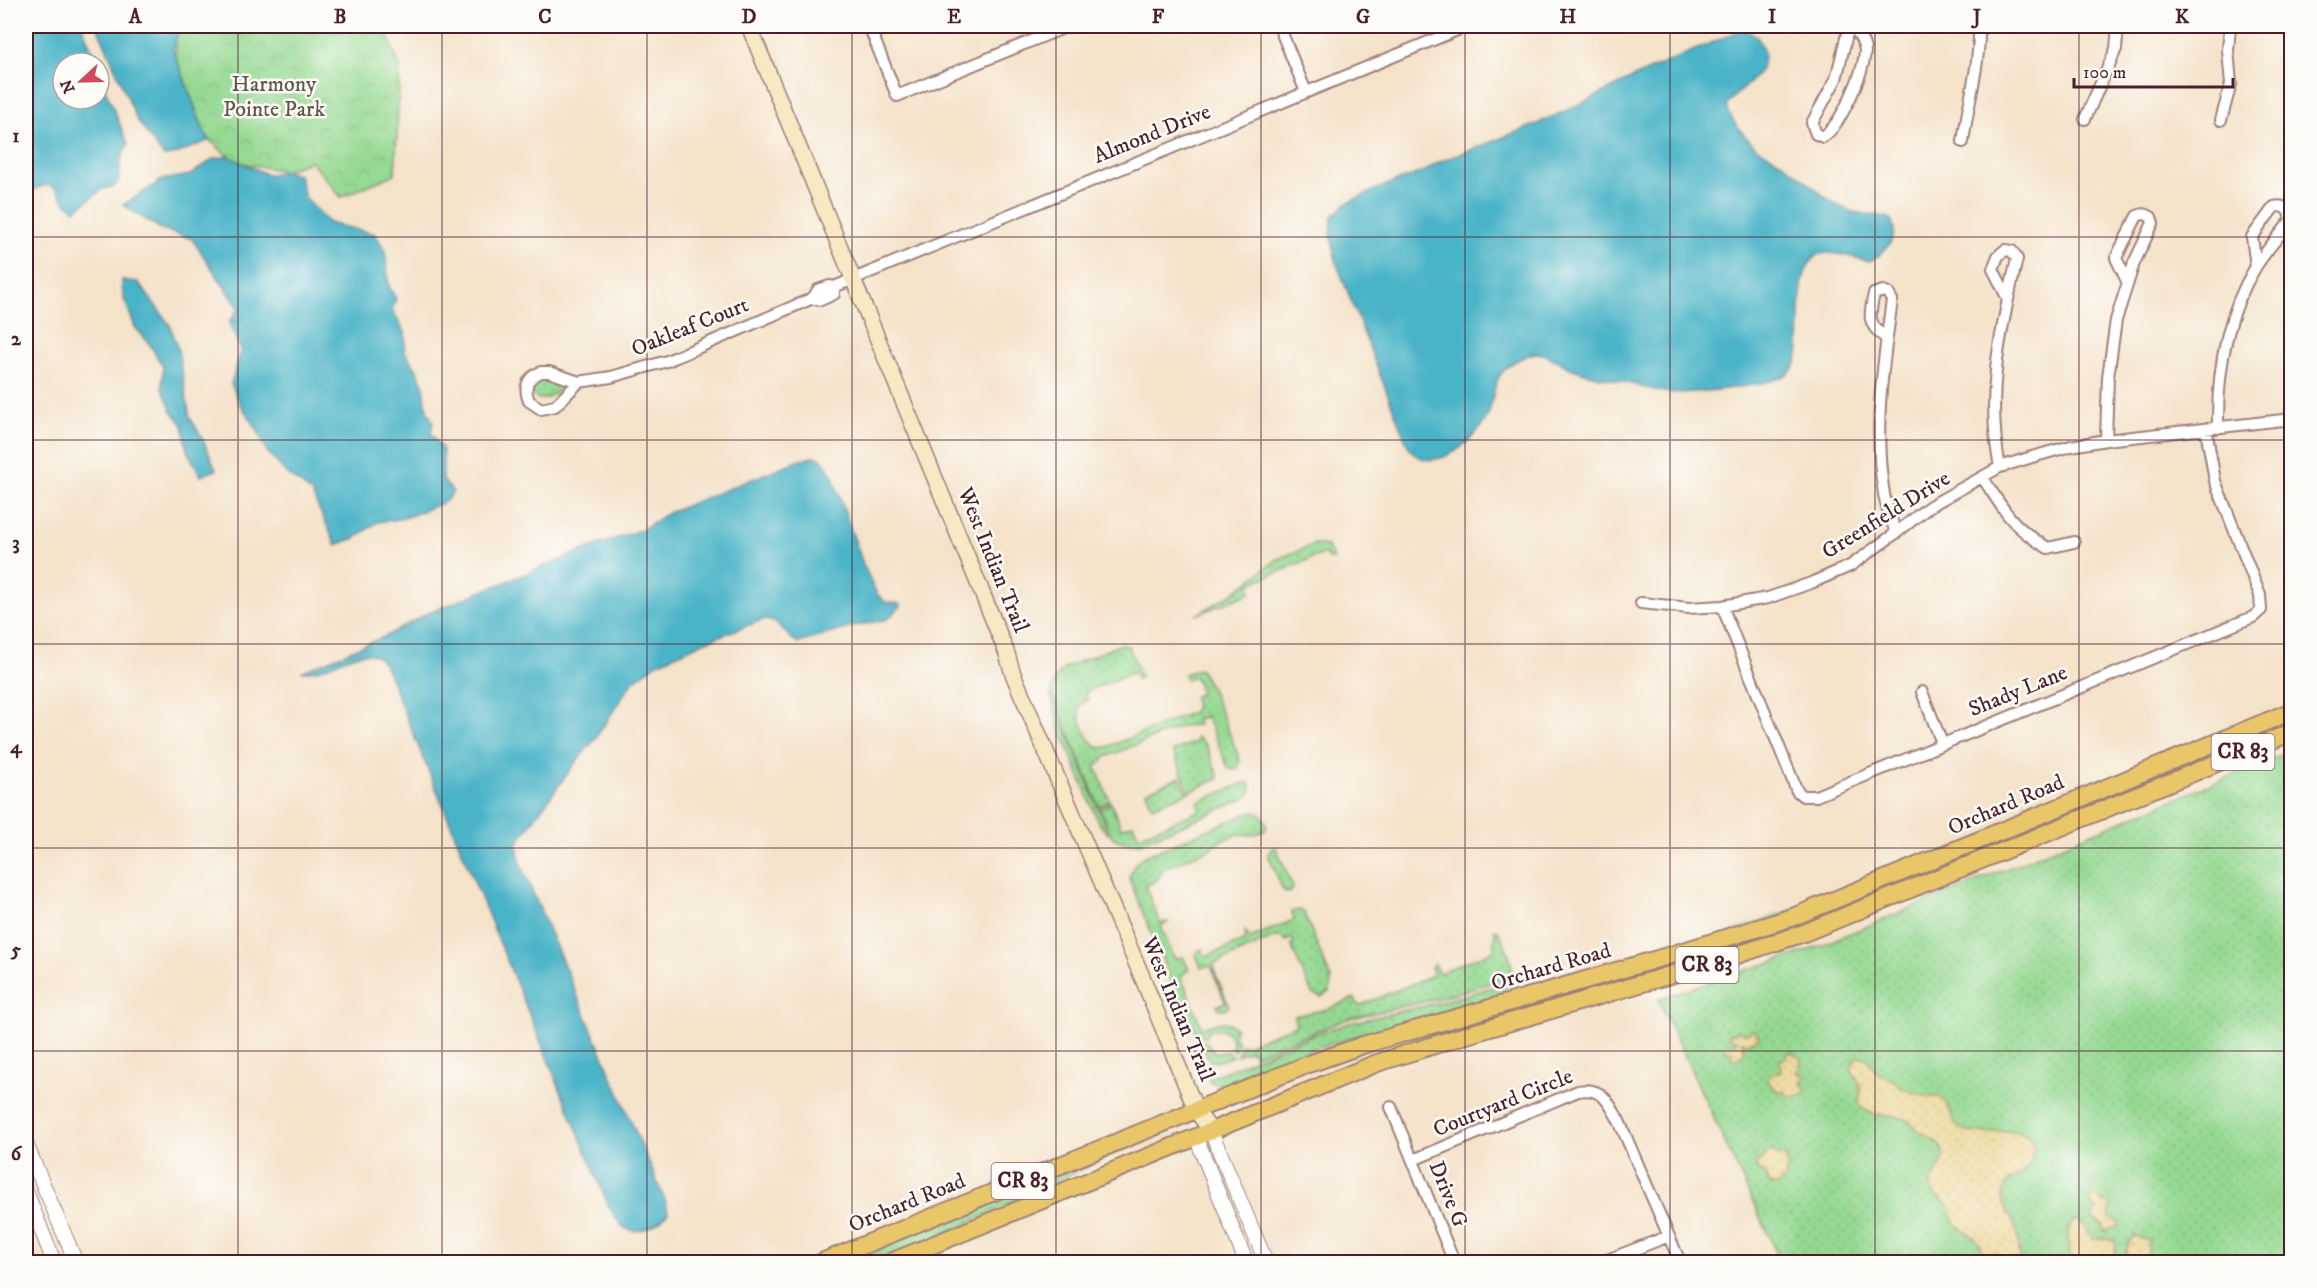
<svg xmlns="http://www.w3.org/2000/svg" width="2317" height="1288" font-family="'IM FELL DW Pica',serif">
	<defs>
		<pattern id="grass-dots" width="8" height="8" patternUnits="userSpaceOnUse" patternTransform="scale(1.5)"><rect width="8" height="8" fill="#95d992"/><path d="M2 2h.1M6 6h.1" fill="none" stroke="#82ba7e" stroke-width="1.8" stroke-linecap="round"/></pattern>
		<pattern id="sand-dots" width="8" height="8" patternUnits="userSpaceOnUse" patternTransform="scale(1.5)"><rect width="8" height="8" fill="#eeda9e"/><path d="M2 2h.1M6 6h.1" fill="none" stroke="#cebb88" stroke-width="1.8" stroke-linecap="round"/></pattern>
		<pattern id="park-crowns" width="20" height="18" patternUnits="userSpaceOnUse" patternTransform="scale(1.5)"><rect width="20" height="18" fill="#95d992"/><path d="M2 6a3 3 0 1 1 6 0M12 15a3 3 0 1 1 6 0" fill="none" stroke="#82ba7e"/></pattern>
	</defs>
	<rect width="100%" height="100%" fill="#fdfcf7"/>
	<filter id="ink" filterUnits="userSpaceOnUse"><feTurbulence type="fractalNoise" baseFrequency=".0167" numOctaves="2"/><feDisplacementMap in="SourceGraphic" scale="12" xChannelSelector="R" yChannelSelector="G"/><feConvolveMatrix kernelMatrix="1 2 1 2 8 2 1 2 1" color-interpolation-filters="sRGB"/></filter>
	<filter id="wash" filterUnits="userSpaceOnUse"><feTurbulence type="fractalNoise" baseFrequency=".008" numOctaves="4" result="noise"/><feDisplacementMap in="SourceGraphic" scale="24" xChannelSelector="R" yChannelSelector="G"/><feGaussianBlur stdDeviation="1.35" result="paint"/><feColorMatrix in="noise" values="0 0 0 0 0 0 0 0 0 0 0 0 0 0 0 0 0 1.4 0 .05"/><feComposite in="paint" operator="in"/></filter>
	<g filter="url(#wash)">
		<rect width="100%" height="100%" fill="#f4e2c9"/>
		<path fill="url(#grass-dots)" stroke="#707c5e" stroke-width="1.5" d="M540 378 561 382 563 388C553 395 541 406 531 393V384Z
			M1315 544 1327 546 1334 559H1328L1325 553 1249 584 1251 593 1196 615 1230 595 1278 559Z
			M1121 644 1129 647 1141 677 1137 679 1134 672 1085 692 1088 700 1080 705C1076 717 1088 743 1100 748L1107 747 1193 712 1196 707 1194 697 1201 693 1195 677 1187 680 1184 674 1200 669 1211 688 1239 757 1240 762 1237 769 1232 770 1228 767 1206 716 1196 720 1198 725 1183 726 1103 758V761L1095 765 1110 801 1099 806 1051 690 1057 676 1065 668Z
			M1050 694 1052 695 1109 835 1099 824 1057 721Z
			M2276 726 2181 770 1920 879 1764 940 1310 1082 1358 1060 1437 1030 1591 986Z
			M1197 737 1206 745 1219 778 1189 792 1173 751 1196 742Z
			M2291 751V1262H1781L1658 999 1812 949Z
			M1180 777 1187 793 1152 807 1146 792Z
			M1244 783 1250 784C1252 790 1251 794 1246 798L1140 843H1126L1113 838 1100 808 1111 803 1121 828 1133 824 1139 836 1199 811 1198 802Z
			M1251 812C1261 812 1264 817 1267 825L1265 831 1251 835 1239 834 1222 840 1210 849 1165 868 1156 881 1145 886 1160 923 1169 922 1161 926 1175 959 1183 957 1189 970 1181 976 1202 1028C1215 1024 1225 1017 1236 1029L1233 1032 1238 1044 1234 1051 1231 1048 1233 1044 1230 1035 1224 1030C1216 1028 1208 1030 1205 1037H1196L1197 1033 1193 1028V1024L1182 1022 1175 1004 1173 986 1129 878 1135 864 1145 856Z
			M1272 848H1276L1278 852 1293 887 1290 892 1286 893 1283 890 1268 854Z
			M1297 910H1301L1304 913 1331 979 1330 992 1321 997 1312 994 1291 945 1294 942 1291 938 1287 941 1280 937H1275L1214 964V970L1229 1006 1226 1009H1220L1217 1006 1225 1002 1211 966 1201 967 1196 955 1197 951 1202 949 1206 956 1246 940 1245 931 1250 938 1294 920 1292 912Z
			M1495 929 1498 930C1504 945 1515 961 1511 977L1436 999 1347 1019 1255 1055 1251 1050 1237 1055 1242 1044 1244 1046 1296 1025 1294 1016 1328 1009 1354 998 1359 1006 1434 975 1431 967 1434 964 1439 973 1495 950 1493 941 1496 938 1494 931Z
			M1510 982 1504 992 1493 999 1316 1048 1222 1085 1209 1082V1078L1312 1035 1350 1023 1441 1002Z
			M1199 1041 1208 1043 1214 1052 1219 1053 1227 1051 1233 1056 1217 1062 1210 1061Z
			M1138 1142 958 1228 875 1262H855L929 1226Z"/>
		<path fill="url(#sand-dots)" stroke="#9c7c64" stroke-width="1.5" d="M1739 1030 1746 1034 1754 1030 1760 1037 1748 1043 1741 1042 1745 1050 1740 1057 1735 1060 1732 1058V1052L1725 1050 1726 1046 1730 1043 1736 1044V1040L1730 1039 1728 1036 1730 1033H1736Z
			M1790 1051 1800 1058 1801 1066 1796 1072 1805 1076 1801 1084 1806 1091 1800 1095 1789 1097 1783 1091H1777L1767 1080 1771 1074 1781 1072 1780 1060 1786 1058Z
			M1856 1058 1863 1057 1868 1059 1878 1074 1893 1080 1902 1089 1929 1097H1941C1951 1106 1950 1122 1962 1129 1983 1141 2013 1121 2031 1139 2036 1149 2031 1166 2022 1173 2014 1179 2006 1180 2003 1192 2000 1205 2011 1215 2015 1226 2020 1237 2018 1251 2021 1262H1980C1986 1232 1966 1239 1955 1222 1951 1215 1950 1207 1944 1201 1939 1197 1932 1196 1931 1188 1930 1178 1941 1168 1944 1158L1943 1151 1938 1143 1919 1131 1906 1119 1874 1114 1861 1108 1859 1104 1861 1087 1851 1068Z
			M1772 1151 1779 1156 1787 1157C1787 1171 1790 1181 1772 1186L1767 1181 1765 1174 1756 1169 1757 1161 1764 1158 1766 1152Z
			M2097 1196 2103 1202 2110 1203 2111 1208 2109 1217 2118 1221V1227L2104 1231 2103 1224 2094 1220 2093 1216 2096 1210 2090 1202 2093 1197Z
			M2077 1220 2082 1223 2093 1239 2108 1238 2114 1241 2116 1246 2113 1262H2070C2073 1248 2060 1227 2077 1220Z
			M2134 1235 2148 1241V1259L2143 1262H2128C2123 1250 2128 1245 2134 1235Z"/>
		<path fill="url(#park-crowns)" stroke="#707c5e" stroke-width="1.5" d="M175 26H384L400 67 395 174 341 197 311 161 285 171 235 162 206 137 176 56Z"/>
		<path fill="#49b3c7" stroke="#4a6979" stroke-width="1.5" d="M26 26H82L97 63H63V99H99V68L106 91 128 144 121 159 119 180 115 186 103 189 75 210C51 195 63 173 26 194Z
			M97 26H180L173 49 204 131 210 140 174 155 163 156 137 120Z
			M1741 30C1749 30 1757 35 1760 42 1776 73 1739 86 1727 105 1729 119 1742 133 1752 143 1761 152 1772 156 1783 163 1804 178 1827 202 1850 211 1864 216 1878 213 1891 219 1893 224 1895 229 1894 234 1892 244 1878 258 1870 261 1859 259 1834 252 1825 253 1790 257 1804 339 1797 361 1794 368 1788 374 1782 377 1764 386 1685 395 1665 392 1650 390 1636 385 1621 381 1605 378 1588 375 1573 369 1560 365 1544 349 1531 354 1520 358 1505 366 1499 377 1492 389 1493 405 1487 417 1475 442 1427 482 1407 444L1336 262 1331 234 1332 217 1347 203 1386 185 1423 172 1439 162 1530 127 1587 101 1642 73Z
			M228 156 268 175 285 171 299 175 305 197 329 223 375 234 385 250 389 286 396 299 392 309 405 333V352L417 370 424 387 427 410 433 422 431 433 443 450V480L453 492 445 502 405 518 378 522 355 538 336 545 311 492 286 473 266 450 257 429 240 404 231 384 241 350 229 323 239 308 192 239 161 229 123 205 162 180 190 175 213 159Z
			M122 280 138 282 170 325 178 349 190 418 201 435 216 470 201 476 187 451 183 425 172 411 162 388 163 367 149 343 135 327 123 296Z
			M815 456 823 460 832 475 863 564 877 594 885 602 900 604 901 606 888 619 855 626 799 643C783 638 785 620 762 620L704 642 656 664 632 682 595 739 579 758 519 840 517 846 521 865 665 1200 668 1212C661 1224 639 1236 625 1228 617 1223 613 1213 608 1205L384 663C368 642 343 661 324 668 317 671 309 671 301 672L388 635 426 614 589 548 643 529 668 513 794 462Z"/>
	</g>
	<g filter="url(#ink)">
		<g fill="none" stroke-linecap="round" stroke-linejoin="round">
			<g stroke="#9f807a" stroke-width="14">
				<path id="minor" d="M869 26 897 96 1068 26
					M1279 26 1306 92
					M1849 26 1836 79 1812 123 1816 134 1823 137C1841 125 1864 72 1865 51 1865 43 1859 36 1855 29L1849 27
					M2085 119 2116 49 2118 26
					M2221 120 2231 84 2228 50 2230 26
					M1963 142C1968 103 1980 65 1979 26
					M813 298 818 290 830 286 834 287 1467 26
					M1886 338C1867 325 1869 315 1874 294L1883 291 1888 293 1892 300C1883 366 1873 427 1884 494 1886 507 1892 520 1896 533
					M541 372H549L579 382 555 406 541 409 529 401C523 387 528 377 541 372Z
					M579 382 611 377 667 361 813 298 821 300 834 294V287
					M2218 428C2217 372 2226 316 2255 268 2265 251 2280 236 2291 220 2290 210 2284 204 2274 207L2252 237 2256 266
					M2106 440 2108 377 2116 320 2134 263 2153 223 2151 217C2146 214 2143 213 2137 216L2116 258 2127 281
					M2000 467C1985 394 2001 329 2017 259L2012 251 2005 250 1998 256 1993 269 2008 299
					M1983 478C2005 512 2012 527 2048 548L2074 542
					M1641 603 1689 608 1722 606 1768 598 1811 583 1850 566 1896 533 1930 506 2000 467 2032 457 2071 446 2106 440 2292 419
					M1722 606 1797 791 1803 796H1816L2253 617 2261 610 2260 595 2215 481 2206 429
					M1922 692 1942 743
					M1391 1107 1454 1262
					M1413 1160 1578 1091C1603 1086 1610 1104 1620 1123L1680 1262
					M1602 1262 1669 1236"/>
			</g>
			<g stroke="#9f807a" stroke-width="16">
				<path id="tertiary" d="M1211 1131 1266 1262
					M1196 1137 1246 1262
					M26 1144 76 1262
					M26 1191 54 1262"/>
			</g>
			<g stroke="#9f807a" stroke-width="18">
				<path id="secondary" d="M749 26 1006 651 1013 674 1143 979 1196 1110 1211 1131"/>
			</g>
			<g stroke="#9f807a" stroke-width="20">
				<path id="primary" d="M822 1262 1309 1064 1363 1045 1664 957 1793 917 2292 711
					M891 1262 1377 1063 1463 1036 1728 958 1804 933 2292 732"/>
			</g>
			<use href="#minor" stroke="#fff" stroke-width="10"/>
			<use href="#tertiary" stroke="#fff" stroke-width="14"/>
			<use href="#secondary" stroke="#f6e9c3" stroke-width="15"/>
			<use href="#primary" stroke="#e9c769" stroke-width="16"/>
		</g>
	</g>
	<path fill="none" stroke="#4a1f2b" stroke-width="1.5" stroke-opacity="0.55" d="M238 26V1262M442 26V1262M647 26V1262M852 26V1262M1056 26V1262M1261 26V1262M1465 26V1262M1670 26V1262M1875 26V1262M2079 26V1262M26 237H2292M26 440H2292M26 644H2292M26 848H2292M26 1051H2292"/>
	<g text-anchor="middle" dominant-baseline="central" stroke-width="5" stroke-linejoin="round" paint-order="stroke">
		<g fill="#fdfcf7" stroke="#806168" stroke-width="1.5">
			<rect x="2211.5" y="734" width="63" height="36" rx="4.5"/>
			<rect x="1675.5" y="947" width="63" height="36" rx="4.5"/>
			<rect x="991.5" y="1163" width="63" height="36" rx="4.5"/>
		</g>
		<g font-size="21" font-weight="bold" fill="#4a1f2b">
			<text x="2243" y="752">CR 83</text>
			<text x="1707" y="965">CR 83</text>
			<text x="1023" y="1181">CR 83</text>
		</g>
		<g font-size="22" fill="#60574a" stroke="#fdfcf7">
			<text x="274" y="84">Harmony<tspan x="274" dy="25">Pointe Park</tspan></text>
		</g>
		<g font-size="22" fill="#4a1f2b" stroke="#fdfcf7">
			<text transform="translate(1152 134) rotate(-22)">Almond Drive</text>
			<text transform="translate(690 327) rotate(-22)">Oakleaf Court</text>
			<text transform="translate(1886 515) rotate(-32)">Greenfield Drive</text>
			<text transform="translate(993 560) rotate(68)">West Indian Trail</text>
			<text transform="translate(2018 691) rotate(-22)">Shady Lane</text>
			<text transform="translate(2006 805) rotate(-23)">Orchard Road</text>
			<text transform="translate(1551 967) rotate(-16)">Orchard Road</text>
			<text transform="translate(1178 1009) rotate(67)">West Indian Trail</text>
			<text transform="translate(1503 1103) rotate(-22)">Courtyard Circle</text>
			<text transform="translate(1448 1194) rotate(68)">Drive G</text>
			<text transform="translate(907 1203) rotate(-22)">Orchard Road</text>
		</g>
	</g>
	<rect width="2317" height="1288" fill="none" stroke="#fdfcf7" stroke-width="66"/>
	<g transform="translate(81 81) rotate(248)"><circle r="28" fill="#fdfcf7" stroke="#b5a4a5" stroke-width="1.5"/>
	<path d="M0-4.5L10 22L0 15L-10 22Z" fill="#d1495b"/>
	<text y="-9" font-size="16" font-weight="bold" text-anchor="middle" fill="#4a1f2b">N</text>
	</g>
	<path d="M2074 78v9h159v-9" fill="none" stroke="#4a1f2b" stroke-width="3"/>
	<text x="2083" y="78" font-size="18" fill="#4a1f2b" stroke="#fdfcf7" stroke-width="4.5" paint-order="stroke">100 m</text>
	<rect x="33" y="33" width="2251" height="1222" fill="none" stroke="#4a1f2b" stroke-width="2"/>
	<g font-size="20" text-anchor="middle" font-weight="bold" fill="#4a1f2b">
		<text x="135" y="23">A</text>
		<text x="340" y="23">B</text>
		<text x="545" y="23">C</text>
		<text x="749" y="23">D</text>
		<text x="954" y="23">E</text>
		<text x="1158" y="23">F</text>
		<text x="1363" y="23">G</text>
		<text x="1568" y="23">H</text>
		<text x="1772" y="23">I</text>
		<text x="1977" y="23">J</text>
		<text x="2182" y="23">K</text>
		<text x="16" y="142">1</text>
		<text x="16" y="345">2</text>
		<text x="16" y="549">3</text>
		<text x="16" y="753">4</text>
		<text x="16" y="956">5</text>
		<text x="16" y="1160">6</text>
	</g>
</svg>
